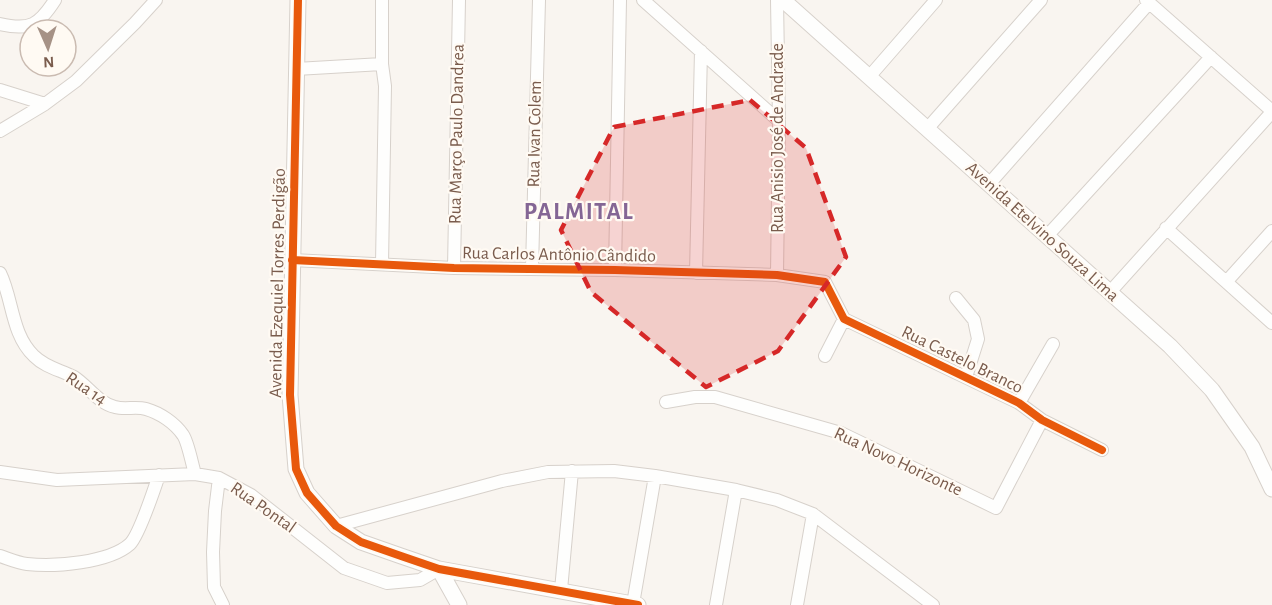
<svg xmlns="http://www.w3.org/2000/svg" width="1272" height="605" font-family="'Alegreya Sans',sans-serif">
	<rect width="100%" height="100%" fill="#f9f5f0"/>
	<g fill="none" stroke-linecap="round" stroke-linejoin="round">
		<g stroke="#d7d1cb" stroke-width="14">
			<path id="minor" d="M382 0V64L385 86 382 264
				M643 0 779 121
				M777 0 779 121 777 275
				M1146 0 1272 111
				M0 24C30 31 39 25 55 0
				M296 69 382 64
				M869 77 936 0
				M0 90 45 104
				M927 129 1041 0
				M0 131 45 104 76 81 135 23 156 0
				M989 184 1149 3
				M1166 228 1272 323
				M1047 236 1211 57
				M292 260 454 268 615 270 777 275 825 282 844 319 1019 403 1042 420 1102 450
				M454 268 459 0
				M532 268 539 0
				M615 270 620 0
				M0 273C13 299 11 334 34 356 46 368 61 370 74 377 88 386 98 403 115 407 125 410 136 406 146 409 160 413 175 423 183 435 188 442 192 464 195 474
				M696 273 701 51
				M1227 281 1272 231
				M1110 292 1272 112
				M956 298 974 320 978 339 966 377
				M825 356 844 319
				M666 402 695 397H715L841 433 996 508 1042 420
				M1019 403 1053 344
				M0 472 57 480 195 474 219 478 251 495 344 568 387 583 420 580 439 569
				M219 478 215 511 213 552 214 587 223 605
				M336 526 502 481 548 472 614 471 655 476 736 490 777 500 813 514 933 605
				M0 556C9 559 18 563 27 564 54 567 109 563 130 544 139 535 154 490 159 475
				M561 590 572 471
				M633 604 655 476
				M716 605 736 490
				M797 605 813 514"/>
		</g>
		<g stroke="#d7d1cb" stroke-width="17">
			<path id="tertiary" d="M298 0 290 395 296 469 307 493 336 526 361 542 401 556 439 569 638 605
				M783 0 1170 346 1212 390 1252 447 1272 489
				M439 569 459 605"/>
		</g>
		<use href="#minor" stroke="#fefefd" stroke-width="12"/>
		<use href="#tertiary" stroke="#fefefd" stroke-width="15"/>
		<g stroke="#fffaf3" stroke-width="11">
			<path id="cycleway" d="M298 0 290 395 296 469 307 493 336 526 361 542 401 556 439 569 638 605
				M292 260 454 268 615 270 777 275 825 282 844 319 1019 403 1042 420 1102 450"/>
		</g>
		<use href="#cycleway" stroke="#e8590c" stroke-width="8"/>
	</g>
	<path fill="#d62828" fill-opacity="0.2" stroke="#d62828" stroke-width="4.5" stroke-dasharray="12 8" stroke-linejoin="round" d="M750 100 806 148 846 257 778 351 706 387 591 292 561 230 614 127Z"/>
	<g text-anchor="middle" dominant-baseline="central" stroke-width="4.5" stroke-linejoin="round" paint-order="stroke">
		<g font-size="18" fill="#7a5c4d" stroke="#fffaf3">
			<text transform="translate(457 134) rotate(-89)">Rua Março Paulo Dandrea</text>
			<text transform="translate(535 134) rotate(-89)">Rua Ivan Colem</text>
			<text transform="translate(778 138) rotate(-90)">Rua Anisio José de Andrade</text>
			<text transform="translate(1042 232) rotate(42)">Avenida Etelvino Souza Lima</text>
			<text transform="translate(559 255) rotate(1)">Rua Carlos Antônio Cândido</text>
			<text transform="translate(278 283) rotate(-89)">Avenida Ezequiel Torres Perdigão</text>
			<text transform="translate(962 360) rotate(26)">Rua Castelo Branco</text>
			<text transform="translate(86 389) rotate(34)">Rua 14</text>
			<text transform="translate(898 462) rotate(25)">Rua Novo Horizonte</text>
			<text transform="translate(263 508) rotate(35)">Rua Pontal</text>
		</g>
		<g font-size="24" font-weight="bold" letter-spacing="1.5" fill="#846695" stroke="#fffaf3">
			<text x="579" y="212">PALMITAL</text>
		</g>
	</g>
	<g transform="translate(48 48) rotate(177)"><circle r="28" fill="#fffaf3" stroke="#cabbb1" stroke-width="1.5"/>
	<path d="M0-4.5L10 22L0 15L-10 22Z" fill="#a69286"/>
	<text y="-9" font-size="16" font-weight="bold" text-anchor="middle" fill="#7a5c4d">N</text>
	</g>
</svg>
